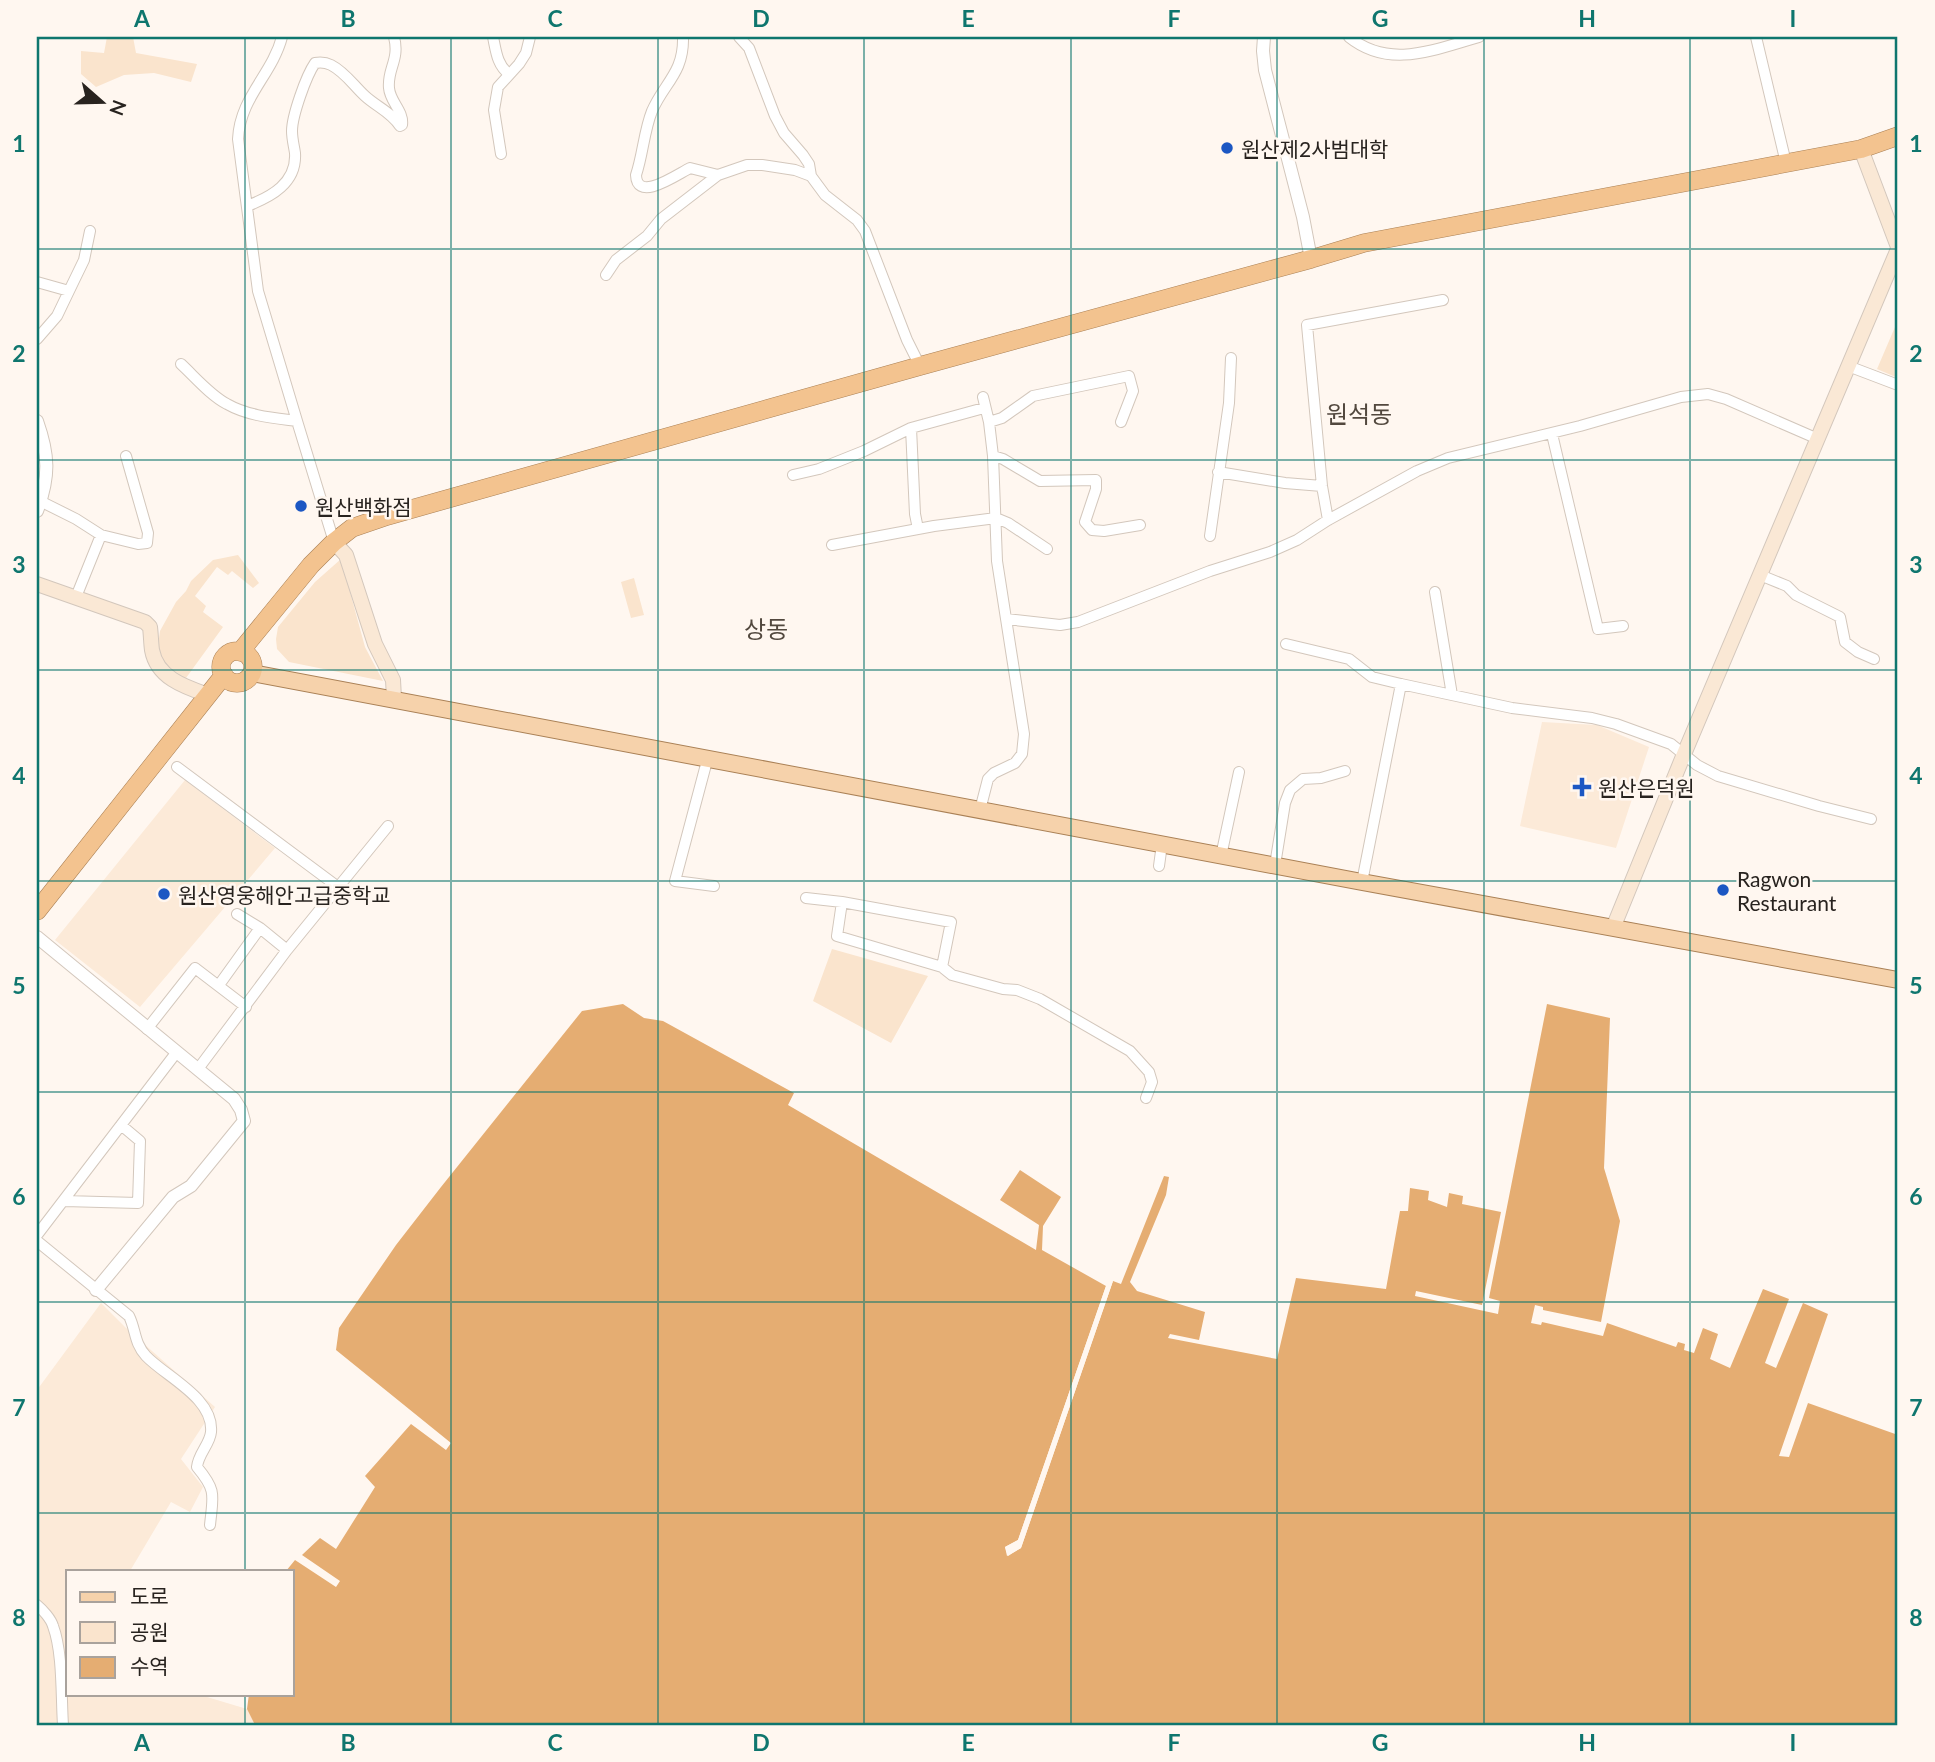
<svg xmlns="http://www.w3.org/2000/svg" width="1935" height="1762" font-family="Lato,'Noto Sans KR',sans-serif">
	<rect width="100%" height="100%" fill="#fff7f0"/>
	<path fill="#fcead8" d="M1542 722 1597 725 1649 747 1616 848 1520 826Z
		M185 780 275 848 140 1007 55 940Z
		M101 1303 125 1327 215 1407 181 1459 203 1487 190 1512 171 1502 130 1571H68V1694H197L247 1709 255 1725H37V1390Z"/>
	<path fill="#fae4cd" d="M107 37H133L136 53 197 64 191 82 154 73 124 75 96 87 81 74V51L104 53Z
		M1898 320V378L1877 369Z
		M238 555 259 583 253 588 232 571 228 575 217 567 195 596 206 606 203 612 223 627 186 678 167 670 159 656 158 645 160 631 176 602 186 591 191 581 213 560Z
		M341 559 365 647 383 681 289 662 277 649 276 639 278 627 315 582Z
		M634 578 644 615 631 618 621 582Z
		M832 949 928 976 891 1043 813 1001Z"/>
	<path fill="#e5ad72" d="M623 1004 644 1018 663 1021 794 1093 788 1105 1036 1250 1039 1225 1000 1200 1020 1170 1061 1197 1043 1226 1042 1250 1106 1286 1018 1540 1005 1547 1008 1556 1021 1548 1113 1281 1121 1284 1164 1176 1169 1177 1166 1195 1130 1282 1137 1291 1205 1312 1199 1340 1170 1334 1168 1338 1277 1359 1296 1278 1386 1289 1400 1211H1408L1410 1188 1429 1191 1428 1200 1447 1207 1449 1193 1463 1196 1462 1204 1501 1212 1482 1305 1416 1291 1415 1296 1498 1314 1500 1301 1489 1298 1547 1004 1610 1018 1604 1168 1620 1221 1601 1322 1543 1310V1307L1535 1305 1531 1323 1541 1325 1542 1322 1603 1336 1607 1323 1676 1347 1678 1342 1685 1344 1684 1350 1694 1353 1703 1328 1718 1334 1710 1359 1730 1368 1763 1289 1789 1299 1765 1363 1776 1368 1803 1303 1828 1314 1779 1456 1789 1457 1808 1403 1898 1435V1725H255L247 1709 249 1694H292V1571H286L295 1560 336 1587 340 1581 302 1555 320 1538 336 1549 375 1487 365 1476 411 1424 446 1450 451 1443 336 1350 339 1328 396 1245 441 1187 582 1011Z"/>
	<path fill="#fff7f0" d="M1113 1281 1021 1548 1007 1556 1005 1547 1018 1540 1106 1286Z"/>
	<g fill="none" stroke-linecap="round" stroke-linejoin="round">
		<g stroke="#d3c7bc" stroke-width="12">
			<path id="minor" d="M282 37C272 75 240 97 238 139L258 291 297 421
				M493 37C496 51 497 65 509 74
				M683 37C684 73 664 83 652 111 644 131 643 154 636 175 637 203 676 175 690 168L718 175 747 165H762L795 170 811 176 825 195 857 220 865 231 907 340 920 366
				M739 37 749 48 775 116 784 133 803 155 809 164 811 176
				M1349 37C1390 70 1435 49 1479 37
				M1756 37 1786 163
				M501 154 494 110 498 87 519 64 526 53 530 37
				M247 206C271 197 297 183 295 153 294 146 292 139 292 131 292 116 306 76 315 63 321 62 325 62 331 65 345 72 354 86 365 96 377 107 391 112 400 126L402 125C404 111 390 102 389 88 387 69 400 60 394 37
				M606 275 616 260 647 236 661 219 718 175
				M37 282 69 291
				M37 339 57 316 69 291 84 260 90 231
				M181 364C195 377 210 395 227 404 248 416 274 418 297 421L334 542
				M1848 366 1898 385
				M989 422 1002 418 1033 396 1129 376 1133 391 1121 422
				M911 428 915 514 918 529
				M1552 434 1598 629 1623 626
				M993 456 1003 459 1040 481 1096 480V489L1085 522 1092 530 1104 531 1140 525
				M1218 472 1285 483 1322 486
				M793 475 819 469 864 451 911 428 984 408
				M40 501 76 519 101 535 138 544 147 543 148 533 126 456
				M1328 520 1322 486 1307 325 1443 300
				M1210 536 1229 403 1231 358
				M832 545 934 526 996 518 1008 523 1047 549
				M1760 575 1787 586 1796 595 1840 617 1845 642 1858 652 1874 659
				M1435 592 1452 695
				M76 597 101 535
				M1006 619 1060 625 1078 622 1210 571 1270 552 1297 540 1328 520 1417 471 1448 458 1580 426 1681 397 1708 394 1726 399 1818 439
				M1286 644 1349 659 1372 677 1401 684 1512 708 1592 718 1616 724 1671 744 1697 765 1718 776 1819 806 1871 819
				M708 757 675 881 714 886
				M177 767 338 887
				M980 810 988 779 994 773 1015 763 1022 754 1024 734 997 561 993 456 989 422 983 397
				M1221 856 1239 772
				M1275 865 1285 803 1290 790 1303 779 1321 778 1345 771
				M1159 866 1162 844
				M1362 882 1401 684
				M806 898 842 902 837 936 942 967 952 975 1003 989 1017 990 1040 999 1130 1051 1149 1072 1152 1082 1146 1098
				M842 902 951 922 942 967
				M237 914 260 928 287 950
				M219 985 260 928
				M147 1029 195 968 246 1007
				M198 1069 287 950 388 826
				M64 1201 138 1203 140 1141 121 1125
				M37 1235 176 1053
				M37 1241 129 1316C136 1330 134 1343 146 1356 166 1377 214 1398 211 1432 210 1444 198 1454 197 1467 217 1491 213 1495 210 1525
				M37 1605C43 1610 51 1619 53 1626 63 1653 61 1696 63 1725"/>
		</g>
		<g stroke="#d3c7bc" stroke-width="14">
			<path id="tertiary" d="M1264 37 1263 51 1265 70 1303 217 1311 259
				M37 421C49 455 50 476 37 511
				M37 937 234 1099 241 1110 244 1121 191 1186 173 1197 96 1290"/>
		</g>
		<g stroke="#d3c7bc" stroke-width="16">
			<path id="secondary" d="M1861 149 1898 247
				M334 542 346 555 375 644 393 680 394 698
				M37 584 145 622 150 627C151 635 151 643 152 650 157 678 185 687 208 695
				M1613 928 1684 754 1898 249"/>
		</g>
		<g stroke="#aa8156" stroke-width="18">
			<path id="primary" d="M252 673 1362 882 1898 980"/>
		</g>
		<g stroke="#aa8156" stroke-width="19">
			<path id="trunk" d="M221 667a16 16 0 1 1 32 0a16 16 0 1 1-32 0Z
				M240 652 311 565 334 542 352 528 387 516 920 366 1311 259 1364 243 1861 149 1898 136
				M37 911 224 675"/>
		</g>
		<use href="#minor" stroke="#fff" stroke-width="10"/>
		<use href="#tertiary" stroke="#fff" stroke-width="12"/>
		<use href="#secondary" stroke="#fae8d5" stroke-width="14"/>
		<use href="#primary" stroke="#f6d2ab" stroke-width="16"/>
		<use href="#trunk" stroke="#f3c38f" stroke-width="18"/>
	</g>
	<path fill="none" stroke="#0f766e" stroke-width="2" stroke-opacity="0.55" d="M245 37V1571M451 37V1725M658 37V1725M864 37V1725M1071 37V1725M1277 37V1725M1484 37V1725M1690 37V1725M37 249H1898M37 460H1898M37 670H1898M37 881H1898M37 1092H1898M37 1302H1898M37 1513H1898M245 1694V1725"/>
	<g fill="#1c57c3" stroke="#fff7f0" stroke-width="2.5">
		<circle cx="1227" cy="148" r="7"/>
		<circle cx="301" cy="506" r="7"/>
		<path d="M1578.5 776.5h7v7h7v7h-7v7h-7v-7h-7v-7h7z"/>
		<circle cx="1723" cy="890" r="7"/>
		<circle cx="164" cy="894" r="7"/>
	</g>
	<g text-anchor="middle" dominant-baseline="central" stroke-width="5" stroke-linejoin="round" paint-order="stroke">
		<g font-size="21" fill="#28231f" stroke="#fff7f0" text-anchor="start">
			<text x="1241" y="148">원산제2사범대학</text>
			<text x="315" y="506">원산백화점</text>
			<text x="1598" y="787">원산은덕원</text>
			<text x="1737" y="878">Ragwon<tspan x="1737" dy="24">Restaurant</tspan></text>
			<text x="178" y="894">원산영웅해안고급중학교</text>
		</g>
		<g font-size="24" fill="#52483e" stroke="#fff7f0">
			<text x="1359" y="413">원석동</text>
			<text x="766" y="628">상동</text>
		</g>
	</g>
	<rect width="1935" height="1762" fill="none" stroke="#fff7f0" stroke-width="77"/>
	<rect x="66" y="1570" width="228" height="126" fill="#fff7f0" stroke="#a9a29c" stroke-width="2"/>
	<rect x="80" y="1592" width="35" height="10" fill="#f6d2ab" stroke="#a9a29c" stroke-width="2"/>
	<text x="130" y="1604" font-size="21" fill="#28231f">도로</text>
	<rect x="80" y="1622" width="35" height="21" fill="#fae4cd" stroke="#a9a29c" stroke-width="2"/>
	<text x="130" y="1640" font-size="21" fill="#28231f">공원</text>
	<rect x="80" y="1657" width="35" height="21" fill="#e5ad72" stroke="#a9a29c" stroke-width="2"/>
	<text x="130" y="1674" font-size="21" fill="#28231f">수역</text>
	<g transform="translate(102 102) rotate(110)" stroke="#fff7f0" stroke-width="5" paint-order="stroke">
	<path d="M0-5L12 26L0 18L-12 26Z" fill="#28231f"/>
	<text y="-10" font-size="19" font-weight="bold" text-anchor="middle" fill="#28231f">N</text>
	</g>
	<rect x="38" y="38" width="1858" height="1686" fill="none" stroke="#0f766e" stroke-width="2.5"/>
	<g font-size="23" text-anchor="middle" font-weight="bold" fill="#0f766e">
		<text x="142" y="27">A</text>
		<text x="348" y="27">B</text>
		<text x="555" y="27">C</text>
		<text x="761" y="27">D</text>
		<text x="968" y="27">E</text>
		<text x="1174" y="27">F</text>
		<text x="1380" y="27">G</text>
		<text x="1587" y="27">H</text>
		<text x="1793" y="27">I</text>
		<text x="19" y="152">1</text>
		<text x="1916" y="152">1</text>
		<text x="19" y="362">2</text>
		<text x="1916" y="362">2</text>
		<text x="19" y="573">3</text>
		<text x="1916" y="573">3</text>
		<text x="19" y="784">4</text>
		<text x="1916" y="784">4</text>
		<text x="19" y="994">5</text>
		<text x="1916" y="994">5</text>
		<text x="19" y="1205">6</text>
		<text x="1916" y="1205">6</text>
		<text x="19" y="1416">7</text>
		<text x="1916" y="1416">7</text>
		<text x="19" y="1626">8</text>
		<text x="1916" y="1626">8</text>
		<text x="142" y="1751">A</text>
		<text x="348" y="1751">B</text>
		<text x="555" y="1751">C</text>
		<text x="761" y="1751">D</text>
		<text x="968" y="1751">E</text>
		<text x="1174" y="1751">F</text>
		<text x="1380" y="1751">G</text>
		<text x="1587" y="1751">H</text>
		<text x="1793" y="1751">I</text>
	</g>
</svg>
